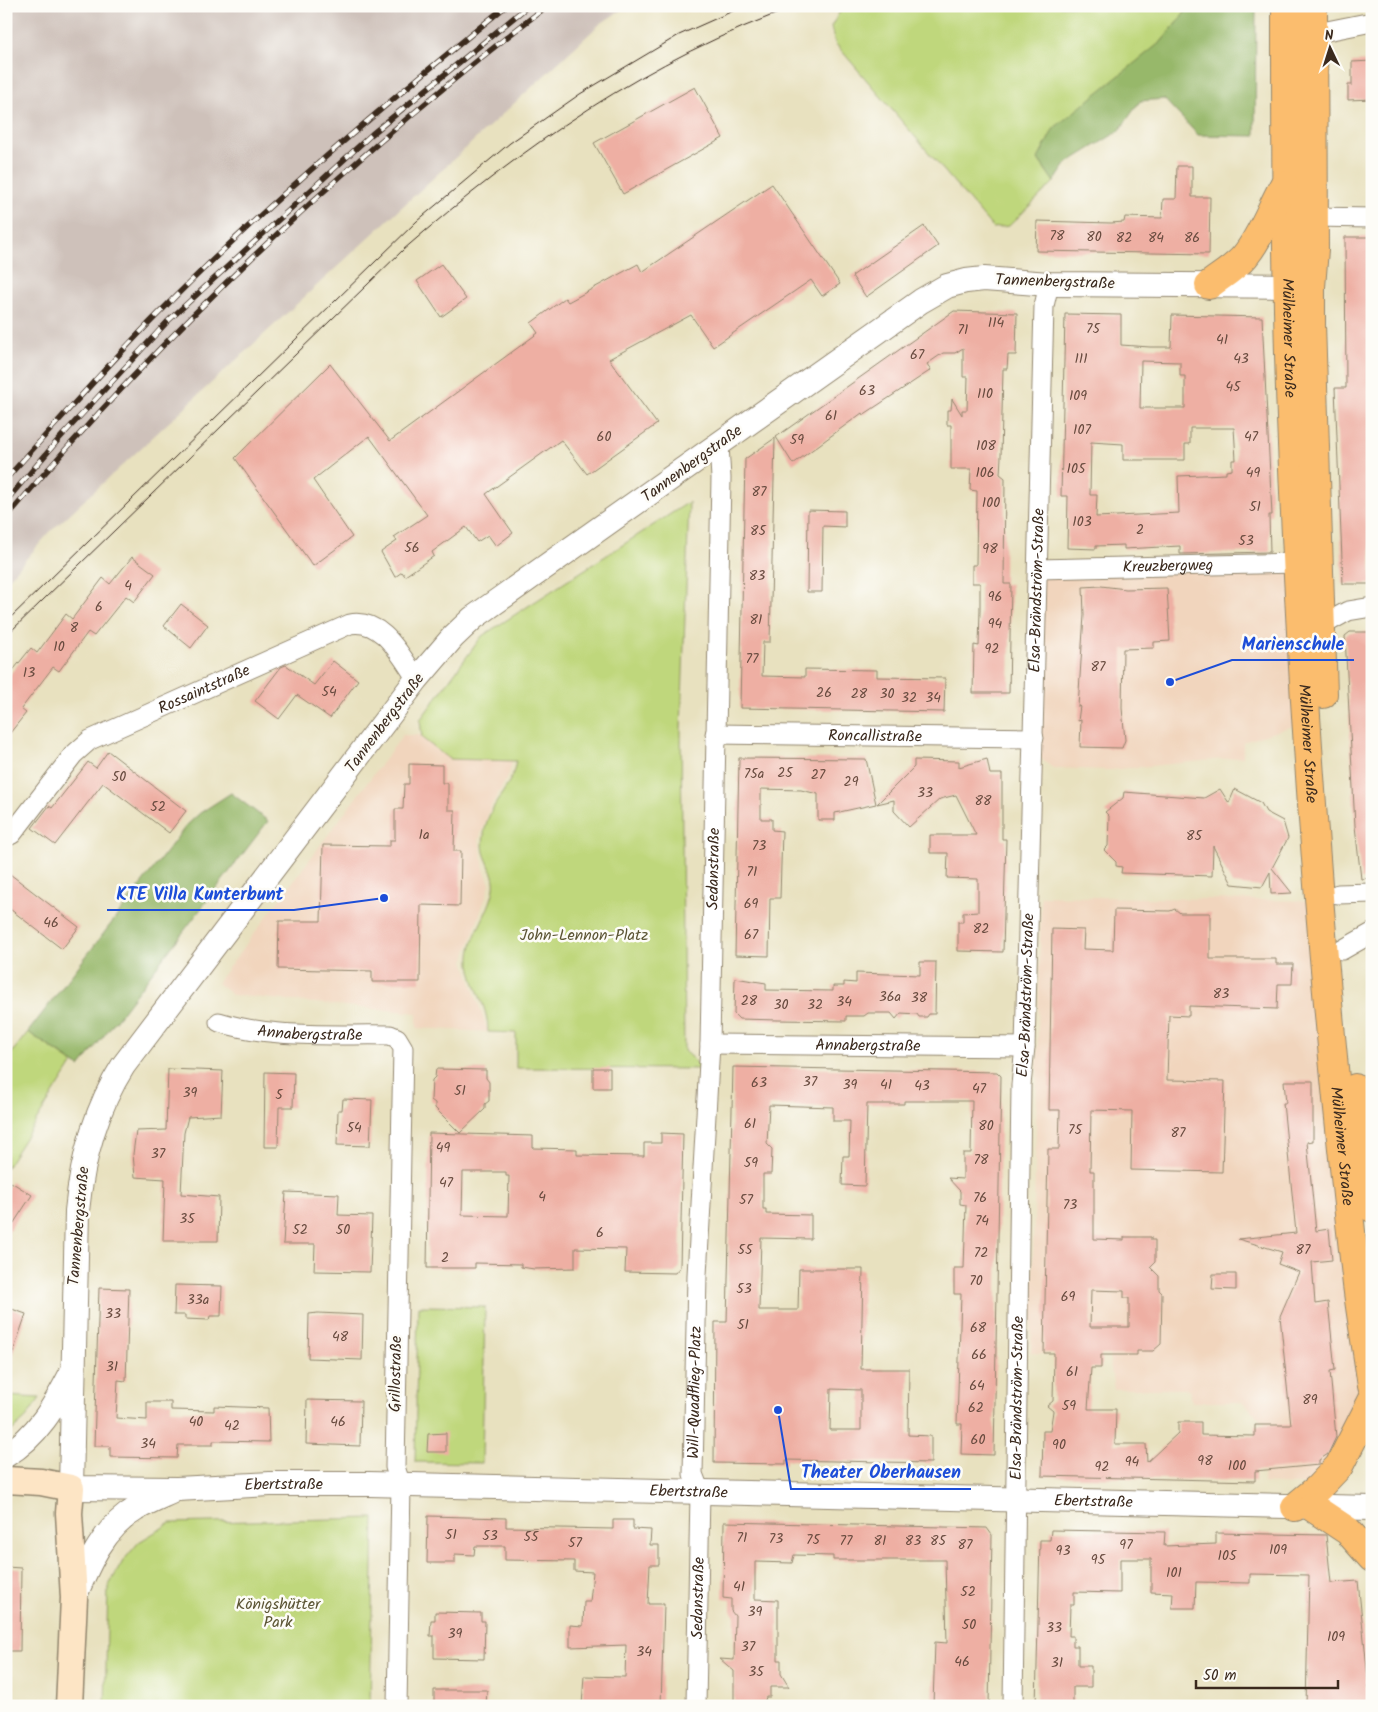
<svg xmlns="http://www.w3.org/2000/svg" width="1378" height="1712" font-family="Kalam,sans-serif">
	<rect width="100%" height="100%" fill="#fdfcf7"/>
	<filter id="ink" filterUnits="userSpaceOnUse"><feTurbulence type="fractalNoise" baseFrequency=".02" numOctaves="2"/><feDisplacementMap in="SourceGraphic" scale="10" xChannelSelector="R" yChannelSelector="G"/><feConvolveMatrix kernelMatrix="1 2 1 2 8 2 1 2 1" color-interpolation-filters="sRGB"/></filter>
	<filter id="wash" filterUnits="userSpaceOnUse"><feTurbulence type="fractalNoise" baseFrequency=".0096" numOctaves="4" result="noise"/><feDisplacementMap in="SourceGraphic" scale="20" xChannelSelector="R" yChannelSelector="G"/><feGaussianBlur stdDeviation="1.12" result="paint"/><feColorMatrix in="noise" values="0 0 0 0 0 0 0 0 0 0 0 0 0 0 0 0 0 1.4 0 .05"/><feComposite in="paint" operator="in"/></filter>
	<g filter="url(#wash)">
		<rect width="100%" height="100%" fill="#e8e1bf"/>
		<path fill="#f1d5bd" d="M1297 563 1306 722 1243 742V757L1109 770 1053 768 1032 752 1038 569Z
			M403 735 518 737 509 774 491 806 479 839 484 869 490 884 464 961 488 1032 417 1028V1013L232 995 217 983Z
			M1041 896 1315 901 1363 1398 1316 1486 1263 1483 1265 1424 1243 1402H1192L1190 1389H1114L1109 1355 1031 1353Z"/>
		<path fill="#cec1ba" d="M6 6H627L600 24 49 533 6 582Z"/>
		<path fill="#bfd77b" stroke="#7d804c" d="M843 6H1190L1162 41 1038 159 1054 182 1009 226 993 228 835 43 831 27Z
			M689 502 681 729 684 1051 704 1069 516 1068V1033L488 1032C489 1007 472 987 470 963 468 936 490 914 494 888 496 876 487 863 484 852 482 845 484 835 485 829 489 804 513 787 516 761L449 759 422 738 420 720 482 636Z
			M28 1032 73 1063 6 1168V1060Z
			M418 1306 485 1307 482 1463 415 1462Z
			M6 1396 40 1398 26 1418 6 1436Z
			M374 1518 370 1706H105L108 1587 123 1561 139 1542 170 1523Z"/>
		<path fill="#97b86b" stroke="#697144" d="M1190 6H1256L1255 136 1198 135 1164 99 1140 101 1119 131 1067 163 1054 182 1038 159 1054 128 1162 41Z
			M231 793 268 821 80 1067 28 1032 186 826 200 813Z"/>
		<g id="blocks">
			<path fill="#eeafa3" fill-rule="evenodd" d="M1372 61V99L1348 100V85H1352V62Z
				M695 87 723 138 623 194 594 143Z
				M1177 166H1192V197H1210L1209 254 1036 251 1037 221 1111 223 1124 222 1125 217 1162 218 1163 199H1176Z
				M772 184 840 284 822 296 811 280 713 347 691 315 609 359 657 424 587 474 561 440 486 494 513 533 496 546 488 535 477 542 466 527 432 552 434 556 405 576 402 572 395 577 381 552 397 541 394 537 427 515 369 436 313 480 352 537 313 566 235 458 330 364 390 441 538 333 531 323 565 298 568 302 638 264 642 272Z
				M924 226 938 246 866 297 852 276Z
				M1345 237H1372V509H1369L1372 584H1343L1335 388H1346Z
				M441 264 466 299 441 317 417 281Z
				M954 311 1017 313 1016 355H1008L1007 369H1003L1001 457 1000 474 1005 478 1004 584H1011L1009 693H973L974 645 979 646 980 610V583H972V565H976L977 491 970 490 971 469H951V425H947V410H951L952 399 962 415V410H967L968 377H963V348L955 353H943L927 364 931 370 863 415 862 413 793 464 776 437Z
				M1065 314 1121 315V345L1150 347H1171L1172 315 1262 317 1272 515H1269L1270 552 1180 554V546L1124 549V545L1096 546V549L1067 548 1068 496H1061ZM1141 361 1180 362V376H1185V408H1140ZM1190 428H1234L1236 460H1232V470L1226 471V474L1178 476 1179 513 1096 517 1097 495H1090L1091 442 1123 444V460H1185V444H1190Z
				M775 438 770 642H763L762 676 805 677V669L877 670V677L945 678 944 712 740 708 745 459Z
				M808 510 845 511V527L823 526 822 592H807Z
				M132 557 155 574 134 602 126 596 94 636 88 632 59 671 53 667 21 709 26 713 6 738V679L31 648 37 653 66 614 72 619 103 578 110 584Z
				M1101 586 1126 589 1167 588 1170 641 1154 642V648L1123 649 1122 708 1125 740 1122 748 1080 747 1081 720 1078 721 1080 706 1078 707 1084 615 1083 587Z
				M181 604 208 625 191 648 164 626Z
				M1350 632H1372V878L1361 879 1355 826 1345 636Z
				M333 661 358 680 330 718 297 695 279 719 255 701 281 667 286 665 314 685Z
				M108 751 186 811 169 833 103 783 55 845 32 828 49 806 52 808 88 762 96 768Z
				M739 758 866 759 876 804 835 813V820H818V794L801 790 761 789V819H772V830L782 831 780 898H770L769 956 735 955Z
				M987 759 990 774H1002V839H1006L1003 952 958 951V922H963V913L978 912V879L947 878 948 853H930V835H976L956 795 940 799 909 827 894 811V800L877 804 914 767V760L959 761V767Z
				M409 764 442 765V783H448V810H455L454 851H461L460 906 421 905 420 982H372V971L278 969 279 921H321L323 845 390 846V840H395V809H403L404 784H409Z
				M1220 789 1229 803 1235 789 1261 803 1266 812 1283 821 1288 838 1272 868 1292 893 1271 894 1270 872 1262 887 1232 884 1213 846 1212 876 1121 873 1122 867 1116 866V862L1104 850 1108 846 1109 816 1105 812 1123 798 1124 792 1204 798Z
				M6 871 79 927 62 949 6 906Z
				M1175 909 1180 913H1210V959H1276V964H1293L1292 984H1278L1277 1009 1189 1006V1016L1169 1015 1167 1080 1225 1081 1222 1172 1131 1170 1132 1111 1091 1110 1090 1171H1094V1239L1124 1240V1237H1151V1240H1155V1262L1150 1267 1159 1276V1290L1162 1293 1161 1344 1153 1351H1137V1355H1101V1368H1091L1088 1409H1116L1115 1444H1146L1147 1462 1178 1433V1422H1201V1435L1255 1436V1425H1291L1280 1316 1299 1272 1278 1264 1282 1252 1238 1239 1296 1233 1283 1103H1286L1284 1081H1313V1141L1307 1142 1316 1231 1329 1229 1332 1260 1312 1262 1315 1304 1328 1302 1335 1370 1330 1371 1336 1437 1328 1454 1319 1460V1465L1255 1471V1481L1042 1476 1043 1431H1050L1053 1411 1047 1406 1053 1401 1054 1353H1044L1048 1149H1059L1060 1110H1049L1052 929 1084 930 1083 949 1113 950 1114 910 1170 911ZM1091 1290 1124 1291V1298H1129V1327H1090Z
				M920 962H936L935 1014H929L927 1017H919L917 1014 901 1013 896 1019 891 1013H868L864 1016H846V1021L778 1020 739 1019 734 1014 735 978 766 983V990L833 991V986H844V982L856 983V973L920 975Z
				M733 1067 997 1072 1001 1076 994 1455 961 1454 962 1424H957L961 1294H954V1268H964L966 1205 960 1204V1191L948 1178 963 1179V1153H971L972 1101H904V1104H867L865 1186 842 1185 843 1156H849L850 1121H833V1107L769 1105 767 1144 772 1149 771 1174H763V1209H766V1214L811 1215V1239L761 1238 759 1310H798L799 1269H863L861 1369H909L908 1435 931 1436V1463L786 1460V1464L714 1463 715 1322H727ZM831 1389 861 1390V1430H830Z
				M593 1068H610V1088H593Z
				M168 1069 223 1071 221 1115 188 1117 184 1133 181 1194 219 1197 218 1241H163L165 1179 135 1177 133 1154 136 1131 166 1130Z
				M436 1069 486 1070V1078L489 1082V1101L485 1104V1109L460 1133 435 1108V1103L431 1100 432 1080 435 1077Z
				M265 1072 294 1073 293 1107H279L278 1147H264Z
				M343 1099 372 1100 370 1146 337 1145 338 1110H342Z
				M429 1133 533 1136V1148L577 1149V1155L644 1156V1143H661V1133L683 1134 680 1267 675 1273 625 1272 626 1249 575 1248V1268L534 1269 521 1267V1264L475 1263V1268H427ZM463 1172H506V1176H509L508 1216 462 1215Z
				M11 1182 32 1195 6 1235V1190Z
				M286 1192 339 1194 338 1215 372 1216 370 1272 314 1271 315 1244H283Z
				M1213 1274H1236V1290L1212 1289Z
				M175 1285 222 1286 221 1316H210L209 1320 185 1319V1315H174Z
				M99 1288 129 1289 126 1381 118 1380 116 1418 147 1420V1402H171V1410L214 1411V1406L268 1408 269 1442 213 1441V1445H178L177 1458 110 1457V1446H94Z
				M6 1307 26 1314 9 1364H6Z
				M318 1313 363 1315 362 1360 308 1358 309 1314Z
				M307 1400 361 1401 360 1446 306 1444Z
				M446 1433V1452H427L428 1434Z
				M428 1516 506 1518V1527L613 1529V1520H633V1529L651 1530 650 1545H659V1565H650L648 1604H664L661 1706 582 1705 584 1676 625 1677 626 1645 570 1647V1625L583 1626 584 1602H590L593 1572 574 1571V1561L505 1560V1546H475L474 1555 455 1554V1563H427Z
				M724 1522 987 1528 992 1535 989 1706 933 1705 935 1642 947 1643 945 1560H833V1556L794 1555 792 1563 755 1562V1599L778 1600V1660H781V1674L789 1687H770V1697H766L763 1706H734V1671L720 1659 734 1660 735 1616 731 1611V1599L723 1598Z
				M1051 1530 1165 1532 1164 1546 1216 1544V1533L1326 1535 1331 1583 1358 1581 1369 1688H1372V1706H1306L1309 1575 1250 1574V1583L1196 1582 1195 1608H1172L1173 1593 1151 1592V1559H1120V1593L1074 1592V1605H1070L1069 1636H1073V1646H1078V1666H1091V1687H1073V1706H1036L1040 1540H1050Z
				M6 1567 21 1568 20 1651H6Z
				M435 1612 481 1613V1621H485L484 1659 434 1658V1636H430L431 1620H435Z
				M434 1690H487L486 1706H434Z"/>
		</g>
	</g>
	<g filter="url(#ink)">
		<use href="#blocks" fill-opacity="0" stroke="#92866e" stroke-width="1"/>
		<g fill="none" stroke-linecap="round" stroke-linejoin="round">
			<g stroke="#92866e" stroke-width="21">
				<g id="minor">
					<path d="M1302 36 1372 22"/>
					<path d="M1314 217 1372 218"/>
					<path id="s1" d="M1038 569 1297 563"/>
					<path d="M1321 626 1348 611 1372 607"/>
					<path id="s2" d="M715 734 1034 738"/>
					<path id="s3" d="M6 837 12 834 73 755 90 740 350 624C383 618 401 657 417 679"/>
					<path d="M1338 894 1372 893"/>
					<path d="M1342 950 1372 933"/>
					<path id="s4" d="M219 1022C274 1039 333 1034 390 1035L397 1038 403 1048 395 1467 401 1485 397 1706"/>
					<path id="s5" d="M710 1044 1025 1047"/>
					<path id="s6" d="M696 1706 700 1492 693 1474 697 1275 710 1044 721 478 719 446"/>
					<path id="s7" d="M1013 1706 1021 1085 1025 1047 1044 306 1049 284"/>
				</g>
			</g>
			<g stroke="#92866e" stroke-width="26">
				<g id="tertiary">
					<path id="s8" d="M1306 286 1049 284 984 279 966 281 947 286 921 301 473 618 453 637 417 679 123 1066C95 1110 82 1160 77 1211L71 1488 177 1489 270 1484H369L1372 1508"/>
					<path d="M6 1455C38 1436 55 1405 71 1374"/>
					<path d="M74 1598C88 1565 103 1528 136 1509 147 1502 160 1497 171 1492"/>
				</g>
			</g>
			<g stroke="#92866e" stroke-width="29">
				<path id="secondary" d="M6 1480 41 1482 71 1488 69 1513 74 1598 69 1706"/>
			</g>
			<g stroke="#92866e" stroke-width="30">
				<g id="primary">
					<path id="s9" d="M1286 6C1286 152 1286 298 1292 444 1303 722 1324 1000 1356 1276 1360 1313 1367 1349 1372 1386"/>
					<path d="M1313 6 1314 249 1311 287V324L1323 694"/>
					<path d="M1209 285C1221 276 1235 268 1245 256 1262 235 1271 208 1284 185"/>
					<path d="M1355 1088 1372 1208"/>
					<path d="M1295 1507 1318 1488 1339 1466 1372 1401"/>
					<path d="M1312 1507 1348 1531 1372 1558"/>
				</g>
			</g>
			<use href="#minor" stroke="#fff" stroke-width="19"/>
			<use href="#tertiary" stroke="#fff" stroke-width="24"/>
			<use href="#secondary" stroke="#fde5c5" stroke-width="26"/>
			<use href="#primary" stroke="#fbbd6e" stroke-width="28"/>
			<path stroke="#3b2a1e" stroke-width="1" d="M6 622 417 221 510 143 580 94 679 35 744 6
				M6 636 403 250C519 149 651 56 798 6"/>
			<g stroke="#3b2a1e" stroke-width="5.5">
				<path id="rail" d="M6 479C57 423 107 365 160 312 268 202 387 103 506 6
					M6 501 59 439 168 321 372 134 528 6
					M6 518C166 329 350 157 547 6"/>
			</g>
			<use href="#rail" stroke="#fdfcf7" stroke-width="4" stroke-dasharray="11" stroke-linecap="butt"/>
		</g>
	</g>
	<g text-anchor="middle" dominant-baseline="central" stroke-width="5" stroke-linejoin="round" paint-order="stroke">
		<g font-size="14" fill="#684b3f">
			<text x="1057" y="236">78</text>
			<text x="1094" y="237">80</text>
			<text x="1124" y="238">82</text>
			<text x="1156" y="238">84</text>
			<text x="1192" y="238">86</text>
			<text x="996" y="323">114</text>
			<text x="1093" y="329">75</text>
			<text x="963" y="330">71</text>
			<text x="1222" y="340">41</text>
			<text x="917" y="355">67</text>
			<text x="1081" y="359">111</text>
			<text x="1241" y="359">43</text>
			<text x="1233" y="387">45</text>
			<text x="867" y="391">63</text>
			<text x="985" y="394">110</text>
			<text x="1078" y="396">109</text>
			<text x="831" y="416">61</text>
			<text x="1082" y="430">107</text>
			<text x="604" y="437">60</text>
			<text x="1251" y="437">47</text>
			<text x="797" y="440">59</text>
			<text x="986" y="446">108</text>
			<text x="1076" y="469">105</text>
			<text x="985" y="473">106</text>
			<text x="1253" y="473">49</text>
			<text x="759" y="492">87</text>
			<text x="991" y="503">100</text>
			<text x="1255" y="507">51</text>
			<text x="1082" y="522">103</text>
			<text x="1140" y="530">2</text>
			<text x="758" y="531">85</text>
			<text x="1246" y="541">53</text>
			<text x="412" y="548">56</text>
			<text x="990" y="549">98</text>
			<text x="757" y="576">83</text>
			<text x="128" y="586">4</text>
			<text x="995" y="597">96</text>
			<text x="99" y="607">6</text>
			<text x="756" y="620">81</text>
			<text x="995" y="624">94</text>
			<text x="74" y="628">8</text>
			<text x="59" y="647">10</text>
			<text x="992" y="649">92</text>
			<text x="752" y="659">77</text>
			<text x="1098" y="667">87</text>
			<text x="29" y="673">13</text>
			<text x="329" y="692">54</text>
			<text x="824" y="693">26</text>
			<text x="859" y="694">28</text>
			<text x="887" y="694">30</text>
			<text x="909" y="698">32</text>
			<text x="933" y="698">34</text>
			<text x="785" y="773">25</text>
			<text x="754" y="774">75a</text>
			<text x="818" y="775">27</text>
			<text x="119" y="777">50</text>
			<text x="851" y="782">29</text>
			<text x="925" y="793">33</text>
			<text x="983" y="801">88</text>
			<text x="158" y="807">52</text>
			<text x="424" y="835">1a</text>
			<text x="1194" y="836">85</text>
			<text x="759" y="846">73</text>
			<text x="752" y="872">71</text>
			<text x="751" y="904">69</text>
			<text x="51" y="923">46</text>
			<text x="981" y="929">82</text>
			<text x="751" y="935">67</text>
			<text x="1221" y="994">83</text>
			<text x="890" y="997">36a</text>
			<text x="919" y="998">38</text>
			<text x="749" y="1001">28</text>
			<text x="844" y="1002">34</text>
			<text x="781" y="1005">30</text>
			<text x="815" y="1005">32</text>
			<text x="810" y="1082">37</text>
			<text x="759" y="1083">63</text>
			<text x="850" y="1085">39</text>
			<text x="886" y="1085">41</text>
			<text x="922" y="1086">43</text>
			<text x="979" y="1089">47</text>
			<text x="460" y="1091">51</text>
			<text x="190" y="1093">39</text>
			<text x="279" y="1095">5</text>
			<text x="750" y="1124">61</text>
			<text x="986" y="1126">80</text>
			<text x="354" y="1128">54</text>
			<text x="1075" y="1130">75</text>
			<text x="1178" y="1133">87</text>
			<text x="443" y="1148">49</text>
			<text x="158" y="1154">37</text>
			<text x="981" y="1160">78</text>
			<text x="751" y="1163">59</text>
			<text x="446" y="1183">47</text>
			<text x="542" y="1197">4</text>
			<text x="980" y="1198">76</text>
			<text x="746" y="1200">57</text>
			<text x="1070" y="1205">73</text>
			<text x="187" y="1219">35</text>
			<text x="982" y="1221">74</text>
			<text x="300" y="1230">52</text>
			<text x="343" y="1230">50</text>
			<text x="600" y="1233">6</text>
			<text x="745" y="1250">55</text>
			<text x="1303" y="1250">87</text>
			<text x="981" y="1253">72</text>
			<text x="445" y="1258">2</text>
			<text x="976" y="1281">70</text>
			<text x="744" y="1289">53</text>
			<text x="1068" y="1297">69</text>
			<text x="198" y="1300">33a</text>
			<text x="113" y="1314">33</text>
			<text x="743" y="1325">51</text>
			<text x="978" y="1328">68</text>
			<text x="340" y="1337">48</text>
			<text x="979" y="1355">66</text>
			<text x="112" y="1367">31</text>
			<text x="1072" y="1372">61</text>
			<text x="977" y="1386">64</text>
			<text x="1310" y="1400">89</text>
			<text x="1069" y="1406">59</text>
			<text x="976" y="1408">62</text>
			<text x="196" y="1422">40</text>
			<text x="338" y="1422">46</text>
			<text x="232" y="1426">42</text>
			<text x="978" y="1440">60</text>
			<text x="148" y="1444">34</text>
			<text x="1059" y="1445">90</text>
			<text x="1205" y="1461">98</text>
			<text x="1132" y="1462">94</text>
			<text x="1237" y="1466">100</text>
			<text x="1102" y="1467">92</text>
			<text x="451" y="1535">51</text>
			<text x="490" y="1536">53</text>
			<text x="531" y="1537">55</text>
			<text x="742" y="1538">71</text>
			<text x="776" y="1539">73</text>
			<text x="813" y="1540">75</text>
			<text x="846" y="1541">77</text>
			<text x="880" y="1541">81</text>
			<text x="913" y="1541">83</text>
			<text x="938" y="1541">85</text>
			<text x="575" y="1543">57</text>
			<text x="965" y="1545">87</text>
			<text x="1126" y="1545">97</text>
			<text x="1278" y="1550">109</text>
			<text x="1063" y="1551">93</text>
			<text x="1227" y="1556">105</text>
			<text x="1098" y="1560">95</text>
			<text x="1174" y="1573">101</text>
			<text x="739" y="1587">41</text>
			<text x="968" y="1592">52</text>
			<text x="755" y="1612">39</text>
			<text x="969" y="1625">50</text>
			<text x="1054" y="1628">33</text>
			<text x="455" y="1634">39</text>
			<text x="1336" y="1637">109</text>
			<text x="748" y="1647">37</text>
			<text x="644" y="1652">34</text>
			<text x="962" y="1662">46</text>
			<text x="1057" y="1663">31</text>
			<text x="756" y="1672">35</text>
		</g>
		<g font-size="16" fill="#3b2a1e" stroke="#fdfcf7">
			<text transform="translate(1055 282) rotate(2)">Tannenbergstraße</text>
			<text stroke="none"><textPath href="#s9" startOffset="332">Mülheimer Straße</textPath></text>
			<text transform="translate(692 464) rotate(-36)">Tannenbergstraße</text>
			<text stroke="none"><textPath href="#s1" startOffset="130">Kreuzbergweg</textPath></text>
			<text stroke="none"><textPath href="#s7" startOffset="1116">Elsa-Brändström-Straße</textPath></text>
			<text stroke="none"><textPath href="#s3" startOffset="254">Rossaintstraße</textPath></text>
			<text transform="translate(385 723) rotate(-53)">Tannenbergstraße</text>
			<text stroke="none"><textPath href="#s2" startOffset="160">Roncallistraße</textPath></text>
			<text stroke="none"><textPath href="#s9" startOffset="738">Mülheimer Straße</textPath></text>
			<text stroke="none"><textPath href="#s6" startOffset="839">Sedanstraße</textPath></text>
			<text stroke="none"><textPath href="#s7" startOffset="711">Elsa-Brändström-Straße</textPath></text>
			<text stroke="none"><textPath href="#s4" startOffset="92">Annabergstraße</textPath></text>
			<text stroke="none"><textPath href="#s5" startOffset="158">Annabergstraße</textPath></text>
			<text stroke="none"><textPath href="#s9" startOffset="1142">Mülheimer Straße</textPath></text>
			<text transform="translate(79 1226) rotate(-85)">Tannenbergstraße</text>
			<text transform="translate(396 1374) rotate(-89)">Grillostraße</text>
			<text stroke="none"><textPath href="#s6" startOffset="315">Will-Quadflieg-Platz</textPath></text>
			<text stroke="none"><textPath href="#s7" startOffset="308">Elsa-Brändström-Straße</textPath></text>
			<text stroke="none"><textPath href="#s8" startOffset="2151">Ebertstraße</textPath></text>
			<text stroke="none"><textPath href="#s8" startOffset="2556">Ebertstraße</textPath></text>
			<text stroke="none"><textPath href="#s8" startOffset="2961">Ebertstraße</textPath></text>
			<text stroke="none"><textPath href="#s6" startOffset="108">Sedanstraße</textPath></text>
		</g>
		<g font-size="16" fill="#5c5535" stroke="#fdfcf7">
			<text x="584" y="935">John-Lennon-Platz</text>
			<text x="278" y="1604">Königshütter<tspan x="278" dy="18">Park</tspan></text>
		</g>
	</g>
	<path fill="none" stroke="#1d4ed8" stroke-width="2" d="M1170 682L1232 660H1354M384 898L294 910H107M778 1410L791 1489H971"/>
	<g fill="#1d4ed8" stroke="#fdfcf7" stroke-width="2">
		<circle cx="1170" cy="682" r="5"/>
		<circle cx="384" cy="898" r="5"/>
		<circle cx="778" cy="1410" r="5"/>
	</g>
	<g font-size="18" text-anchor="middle" font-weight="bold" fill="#1d4ed8" stroke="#fdfcf7" stroke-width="5" stroke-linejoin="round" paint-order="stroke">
		<text x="1293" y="650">Marienschule</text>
		<text x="200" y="900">KTE Villa Kunterbunt</text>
		<text x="881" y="1478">Theater Oberhausen</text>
	</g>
	<rect width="1378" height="1712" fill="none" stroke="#fdfcf7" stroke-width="25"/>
	<g transform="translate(1330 48) rotate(356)" stroke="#fdfcf7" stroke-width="4" paint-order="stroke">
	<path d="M0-4L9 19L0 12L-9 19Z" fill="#3b2a1e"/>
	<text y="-8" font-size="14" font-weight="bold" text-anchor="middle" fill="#3b2a1e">N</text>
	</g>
	<path d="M1196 1680v8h142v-8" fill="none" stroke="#3b2a1e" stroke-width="2.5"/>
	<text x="1203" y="1680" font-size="15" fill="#3b2a1e" stroke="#fdfcf7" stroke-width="4" paint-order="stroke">50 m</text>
</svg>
